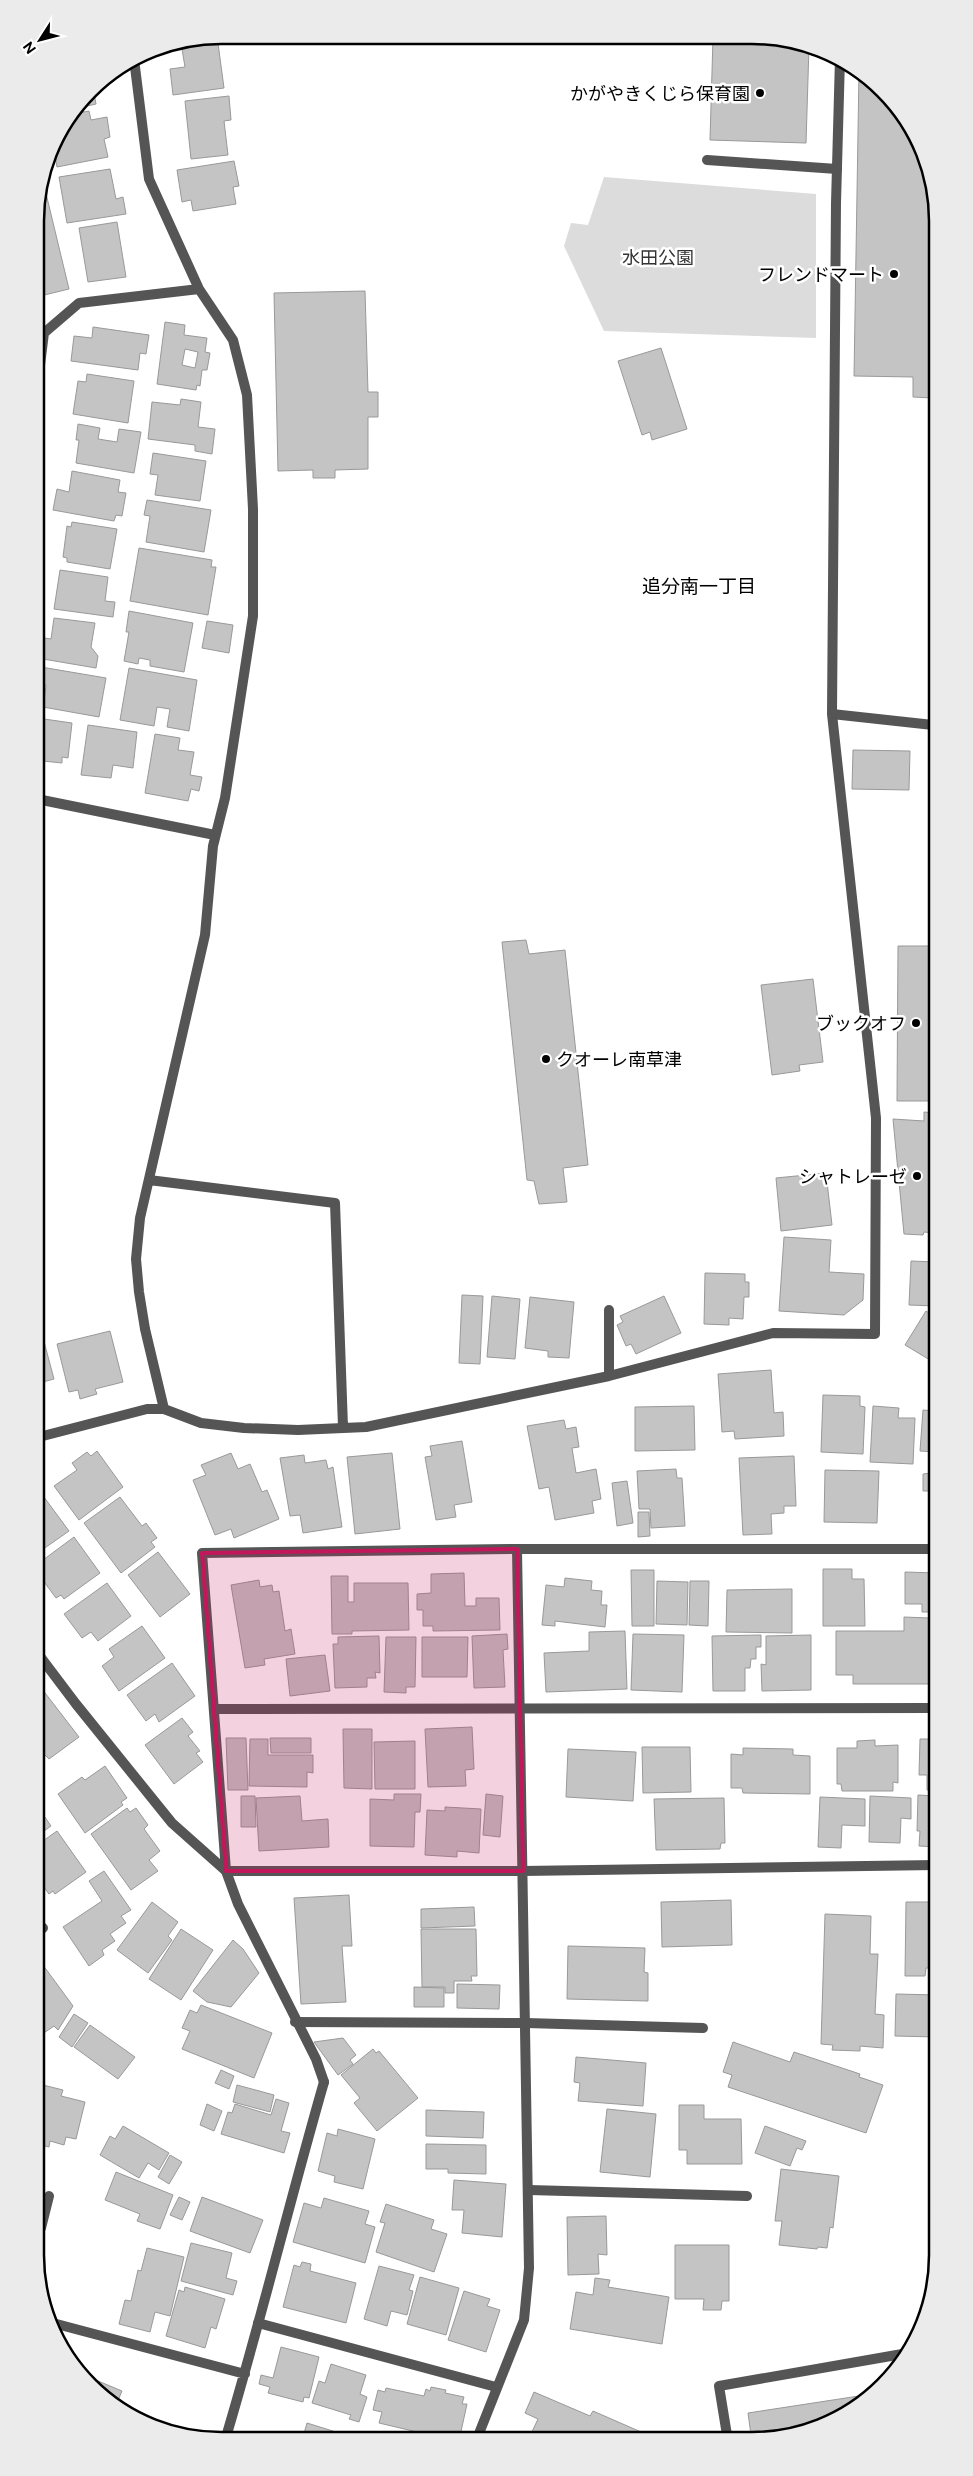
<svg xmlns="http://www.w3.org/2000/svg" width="973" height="2476" font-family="'Public Sans','Noto Sans JP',sans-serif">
	<rect width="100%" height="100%" fill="#fff"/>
	<path fill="#dcdcdc" d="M604 177 816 194V338L604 331 564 246 571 223 588 225Z"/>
	<path fill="#c4c4c4" stroke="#999" fill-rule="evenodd" d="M217 36 224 88 173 95 170 69 185 67 181 43Z
		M713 38 788 39 809 46 806 143 710 140Z
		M859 72 883 89 913 128 932 173V398L913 397V377L854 376Z
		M93 88 96 104 78 108Z
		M229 96 231 120 224 121 228 155 191 159 185 101Z
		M89 111 91 120 107 117 110 137 104 139 108 157 57 167 53 144 54 138 73 114Z
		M234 161 239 186 233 187 236 204 193 211 191 200 182 202 177 170Z
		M110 169 116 199 123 197 126 214 67 223 59 177Z
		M43 181 69 289 36 297 35 208Z
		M117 222 126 277 88 282 79 228Z
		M365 291 368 392H378V417H368V469L335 470V478H313V470L278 471 274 293Z
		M165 322 185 325 184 335 207 338 205 352 210 353 207 370H202L200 386 197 385 196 390 157 384ZM185 349 198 352 195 368 182 365Z
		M93 327 149 335 146 354 140 353 138 370 71 361 74 336 92 338Z
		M661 348 687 429 652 440 650 432 642 435 618 361Z
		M87 374 134 381 128 423 73 414 78 381 86 382Z
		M181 399 201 402 198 427 215 429 212 454 195 451V445L148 439 152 402 180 405Z
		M78 424 100 428 98 439 117 442 119 429 141 432 134 473 76 463 79 440H76Z
		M153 453 206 461 200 501 155 495 158 475 150 474Z
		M72 471 120 480 118 492 126 493 122 516 116 515 114 521 53 510 57 489 69 492Z
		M147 500 211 510 204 552 146 542 150 516 144 515Z
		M72 522 117 529 110 569 67 562V558L63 557 67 526 71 527Z
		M139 548 212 560 211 567H216L208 615 130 601Z
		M60 570 108 577 105 601 115 602 113 617 54 609Z
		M129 611 193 623 184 672 150 666V660L139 658 138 664 124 661 129 632H126Z
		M54 618 95 623 91 647 98 656 96 668 37 658V641L38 637 51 639Z
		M207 621 233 625 229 653 202 648Z
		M41 667 106 678 99 717 43 707 46 686 40 676Z
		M129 668 197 680 189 731 167 727 170 709 157 707 154 726 120 720Z
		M37 718 72 723 68 758 62 757V763L43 761 41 777H37Z
		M88 725 137 732 133 768 113 765 111 778 81 775Z
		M155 734 180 738 178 750 194 752 190 775 202 777 199 791 191 789 188 801 145 793Z
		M853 750 910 751 909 790 852 789Z
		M526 940 529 954 565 950 588 1165 563 1168 567 1202 539 1204 534 1181 527 1180 502 942Z
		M898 946H934V1101H897Z
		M813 979 823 1062 799 1065 800 1071 772 1075 761 985Z
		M924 1112 934 1113 935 1233 924 1232 923 1235 904 1234 893 1119 924 1121Z
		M826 1173 832 1225 781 1231 776 1178Z
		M784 1237 831 1240 829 1272 864 1274 863 1300 844 1315 779 1311Z
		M911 1261 935 1262V1306L909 1305Z
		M705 1273 745 1274V1282H749V1297H744L743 1319 729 1318V1325L704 1324Z
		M462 1295 483 1296 480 1364 459 1363Z
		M492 1296 520 1299 515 1359 487 1357Z
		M664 1296 681 1333 636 1354 631 1344 626 1346 617 1325 623 1322 620 1316Z
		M530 1297 574 1302 569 1358 548 1357V1351L525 1348Z
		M926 1311 935 1317V1363L905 1345Z
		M39 1323 54 1379 39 1383Z
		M110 1331 123 1382 95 1389 97 1394 80 1399 78 1390 69 1392 57 1344Z
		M771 1370 774 1413 783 1412 784 1436 735 1439 734 1431 722 1432 718 1374Z
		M823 1395 860 1396V1406L865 1407 863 1454 821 1452Z
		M694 1406 695 1450 635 1451V1407Z
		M873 1406 899 1408 898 1418H915L913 1464 870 1462Z
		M923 1410 935 1411V1452L920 1451Z
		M564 1420 566 1429 576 1427 579 1447 572 1448 576 1473 596 1469 601 1499 592 1501 594 1513 555 1520 549 1487 539 1489 527 1426Z
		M462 1441 472 1502 454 1505 456 1517 436 1520 425 1457 432 1456 430 1446Z
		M97 1451 123 1487 79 1520 54 1486 77 1470 72 1463 87 1452 91 1456Z
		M231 1453 238 1469 250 1464 262 1492 267 1490 279 1519 234 1538 231 1529 215 1535 193 1480 206 1475 201 1465Z
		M392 1453 400 1529 355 1534 347 1457Z
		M304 1455 305 1463 326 1460 328 1469 333 1467 342 1527 303 1533 300 1515 290 1516 280 1458Z
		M794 1456 796 1506H784V1513L771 1514 772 1534 743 1535 739 1458Z
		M930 1461H935V1501H931L930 1491H923V1474L931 1473Z
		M676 1469 677 1478H682L685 1526 651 1528 650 1509H639L637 1471Z
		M825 1470 879 1471 877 1523 824 1522Z
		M627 1481 633 1523 617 1526 612 1483Z
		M41 1493 69 1531 39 1552V1494Z
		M120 1497 142 1526 146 1523 157 1538 151 1542 155 1547 121 1573 84 1523Z
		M638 1512H649L650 1536 638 1537Z
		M74 1537 100 1573 64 1599 61 1595 56 1598 39 1575V1563Z
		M158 1552 190 1594 160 1617 128 1575Z
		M823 1569H852V1579H864L865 1626H823Z
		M631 1570H654V1626H632Z
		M905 1572 936 1573V1612H922V1604H905Z
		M464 1573 465 1606H476V1598H499L500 1630 433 1631V1626H423V1610H417V1594L431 1593V1574Z
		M331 1576H348V1602H354V1583H408L409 1630 352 1631V1634H332Z
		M565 1578 592 1581 591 1590 602 1591 601 1605H607L605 1627 555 1621V1626L542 1625 546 1585 564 1587Z
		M259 1580 260 1587 272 1585 273 1592 279 1591 285 1631 291 1629 295 1654 264 1659 265 1665 245 1668 231 1585Z
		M657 1581 688 1582 687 1625 656 1624Z
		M690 1581H709L708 1626 689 1625Z
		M107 1583 131 1616 98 1641 91 1632 82 1638 64 1614Z
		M792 1589V1633L726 1632 727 1590Z
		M904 1617 929 1618V1627H936V1684H853V1675H836V1631H904Z
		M142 1626 165 1658 119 1691 102 1666 114 1657 109 1649Z
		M625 1631 627 1689 546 1692 544 1653 589 1651V1632Z
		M507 1634 508 1649 503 1650 505 1687 474 1688 472 1636Z
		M633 1634 684 1635 682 1692 631 1690Z
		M761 1635V1647H756V1659H751L750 1668H745V1691H713L712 1636Z
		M811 1635V1690L762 1691 761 1664 766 1665V1636Z
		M379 1636 380 1673 375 1672 376 1678H367V1687L335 1688 333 1644H338V1637Z
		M386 1637H416L415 1687H406V1693L384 1692Z
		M422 1637H468L467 1677H422Z
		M325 1655 330 1691 290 1696 286 1659Z
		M172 1663 195 1696 159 1722 155 1714 146 1721 127 1695Z
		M42 1689 79 1737 49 1759 40 1750V1690Z
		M182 1718 193 1732 188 1736 200 1751 196 1753 203 1762 174 1784 145 1745Z
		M472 1727 474 1769 465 1770 466 1786 428 1787 425 1729Z
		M343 1729H372V1789L344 1788Z
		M226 1738H246L248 1790H228Z
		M270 1738H311V1753H271Z
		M250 1739H268V1755H313V1773L307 1772V1787L249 1786Z
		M920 1739H936V1790H927V1775H919Z
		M875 1740V1746L898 1745V1783L893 1782V1791H842L841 1784H837V1748H857V1741Z
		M415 1741V1789H375L374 1742Z
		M642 1747H690L691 1792 643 1793Z
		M743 1748 793 1749V1755L810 1756V1794L743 1793 742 1788H731V1754L743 1755Z
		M568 1749 636 1752 633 1801 566 1797Z
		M105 1766 127 1798 121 1802 123 1805 85 1833 58 1794 82 1777 85 1780Z
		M394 1794H421L420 1812H415L414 1847 370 1846V1799L394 1800Z
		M486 1794 503 1796 500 1837 483 1835Z
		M918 1795 936 1796V1847L919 1846 920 1831H917Z
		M241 1796H255L256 1827H241Z
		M300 1796 302 1821 328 1819 329 1847 259 1851 256 1798Z
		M870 1796 911 1798V1819L901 1818 900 1843 869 1842Z
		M820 1797 865 1799V1826L842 1825 841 1848 818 1847Z
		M724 1798 725 1843H721L720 1849 656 1850 654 1799Z
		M445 1807 481 1809 479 1853 457 1851V1857L425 1855 427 1810 445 1811Z
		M127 1808 130 1812 136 1808 148 1825 144 1829 160 1851 149 1860 158 1871 131 1890 91 1834Z
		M40 1810 51 1826 40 1834Z
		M57 1831 86 1872 55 1894 53 1891 49 1894 40 1882V1843Z
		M104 1871 131 1910 121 1916 126 1923 110 1934 115 1941 102 1950 104 1955 89 1966 63 1927 102 1901 89 1881Z
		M349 1895 352 1946H342L346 2002 301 2004 294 1898Z
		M731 1900 732 1945 662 1947 661 1902Z
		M152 1902 178 1922 168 1936 172 1940 148 1973 117 1950Z
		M906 1902H933V1922H937V1968H926L925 1976H905Z
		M474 1907 475 1926 421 1928V1909Z
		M825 1914 871 1916 870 1954H878L875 2014 884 2015 883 2048 860 2046V2051L832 2050 833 2045 821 2044Z
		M181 1929 213 1950 181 2000 149 1979Z
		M421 1929H476L477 1976H471L472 1981H454V1993H445V1987H422Z
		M233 1940 243 1949 259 1973 231 2007 207 2002 193 1991Z
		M568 1946 645 1948 644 1972 648 1973V2001L567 1999Z
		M40 1961 73 2006 58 2030 54 2026 41 2035Z
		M457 1984 500 1985 499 2009 457 2008Z
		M414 1987 444 1988V2007H414Z
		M896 1994 937 1995V2037L895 2036Z
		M201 2005 272 2033 254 2078 182 2049 190 2031 182 2028 190 2010 197 2013Z
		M74 2014 88 2023 72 2047 59 2037Z
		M90 2025 135 2057 118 2079 74 2047Z
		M343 2038 356 2055 350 2060 353 2064 338 2075 314 2042Z
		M733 2042 790 2062 794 2052 860 2074 859 2077 883 2085 866 2133 728 2087 732 2075 723 2072Z
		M373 2049 376 2053 379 2051 418 2098 377 2131 354 2103 360 2098 341 2075Z
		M576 2057 646 2063 643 2106 578 2101 580 2083 574 2082Z
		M221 2070 234 2076 229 2089 215 2083Z
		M43 2085 63 2090 61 2096 85 2102 76 2139 66 2137 64 2145 50 2141 49 2147 41 2145V2094Z
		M237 2085 274 2095 270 2112 233 2102Z
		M276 2099 289 2103 281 2131 290 2133 284 2153 221 2134 228 2112 232 2113 235 2104 271 2115Z
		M207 2104 222 2111 214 2131 200 2125Z
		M679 2105H704V2119H741L742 2164H687V2150H679Z
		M607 2109 656 2114 650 2177 600 2172Z
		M426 2110 484 2112 483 2138 426 2136Z
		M123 2126 169 2153 159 2170 148 2163 139 2178 100 2155 110 2136 115 2139Z
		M765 2126 806 2141 802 2150 797 2148 790 2166 755 2153Z
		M338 2129 375 2139 363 2189 334 2182 335 2176 318 2171 327 2133 337 2136Z
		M426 2144 486 2145V2174L448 2173V2169H426Z
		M170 2155 182 2162 169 2184 158 2177Z
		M781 2169 839 2176 833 2228 830 2227 827 2248 818 2247 817 2249 779 2245 782 2221H775Z
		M116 2172 173 2195 160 2229 137 2221 140 2214 105 2200Z
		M454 2180 506 2184 502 2237 462 2233 464 2210H452Z
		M179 2197 190 2202 182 2220 170 2215Z
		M202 2197 263 2220 250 2253 190 2231Z
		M324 2198 369 2211 365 2224 375 2227 365 2263 293 2242 304 2203 321 2208Z
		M386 2204 434 2220 431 2229 447 2234 434 2272 376 2252 385 2223 380 2222Z
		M606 2216 607 2255 598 2254 599 2274 568 2275 567 2217Z
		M191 2243 232 2253 226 2278 237 2281 233 2295 181 2281Z
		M675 2245H729V2301H722L721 2310H703L704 2299H675Z
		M147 2248 184 2257 170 2316 155 2312 150 2332 119 2324 125 2300 131 2301 138 2270 141 2271Z
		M302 2262 311 2264 310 2271 356 2283 346 2323 283 2307 294 2265 300 2267Z
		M379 2266 414 2275 409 2290 413 2291 407 2315 391 2311 387 2326 364 2319Z
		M420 2277 459 2288 446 2335 407 2324Z
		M595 2278 610 2280 608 2287 669 2297 662 2344 570 2329 576 2292 593 2295Z
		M185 2287 225 2299 216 2329 211 2327 205 2348 166 2336 179 2290 184 2292Z
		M464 2291 490 2299 487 2306 500 2310 486 2352 448 2340Z
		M281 2347 319 2357 309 2398 304 2397 303 2402 268 2393 270 2387 259 2384 261 2375 273 2378Z
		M70 2361 79 2365 77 2370Z
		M331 2364 366 2375 360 2394 367 2397 359 2422 349 2419 351 2415 312 2403 319 2381 325 2383Z
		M79 2373 122 2391 116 2405 90 2387Z
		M431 2387 446 2390 445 2393 464 2397 462 2404H467L460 2436H434L379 2423 382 2412 373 2410 378 2390 385 2392 386 2388 424 2396 426 2389 430 2391Z
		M534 2392 590 2416 593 2411 648 2435 530 2436 538 2419 525 2413Z
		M872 2394 855 2410 800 2435H751L748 2413Z
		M307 2423 352 2437H303Z"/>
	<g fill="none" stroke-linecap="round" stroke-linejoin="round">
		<path stroke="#555" stroke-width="10" d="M707 160 837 169
			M226 1871 238 1904 316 2059 324 2082
			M526 2023 703 2028
			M529 2190 747 2196
			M41 2228 49 2196
			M258 2323 496 2387
			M727 2435 719 2386 908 2353"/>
		<path stroke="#555" stroke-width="10" d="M134 59 149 179 199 289 233 340 247 395 253 509V616L225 798 213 846 205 935 140 1218 136 1259 139 1292 145 1329 164 1409
			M36 397 44 333 79 303 199 289
			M832 714 933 725
			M37 799 215 835
			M149 1180 335 1203 343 1427
			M609 1376V1310
			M39 1437 147 1409H164L201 1423 244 1428 298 1430 366 1427 609 1376 773 1333 875 1334 876 1118 832 714 836 203 840 58
			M39 1655 76 1704 172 1823 226 1871H523L936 1865
			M215 1709 936 1708
			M226 1871 202 1553 517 1549H936
			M40 1925 43 1928 40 1930
			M295 2022 526 2023
			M49 2322 245 2374
			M478 2436 524 2320 529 2268 517 1549
			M226 2437C261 2320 290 2200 324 2082"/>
	</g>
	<path fill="#c2185b" fill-opacity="0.2" stroke="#c2185b" stroke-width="4" stroke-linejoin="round" d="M517 1549 523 1871H226L202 1553Z"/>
	<g fill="#000" stroke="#fff" stroke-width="2">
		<circle cx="760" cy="93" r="5"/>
		<circle cx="894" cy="274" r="5"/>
		<circle cx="916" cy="1023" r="5"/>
		<circle cx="546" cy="1059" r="5"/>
		<circle cx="917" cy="1176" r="5"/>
	</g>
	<g text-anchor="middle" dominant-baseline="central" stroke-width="5" stroke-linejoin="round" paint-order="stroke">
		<g font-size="18" fill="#000" stroke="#fff" text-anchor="end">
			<text x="750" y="93">かがやきくじら保育園</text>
			<text x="884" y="274">フレンドマート</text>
			<text x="906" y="1023">ブックオフ</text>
			<text x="556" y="1059" text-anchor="start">クオーレ南草津</text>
			<text x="907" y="1176">シャトレーゼ</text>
		</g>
		<g font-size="18" fill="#333" stroke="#fff">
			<text x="658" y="257">水田公園</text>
		</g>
		<g font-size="19" fill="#000" stroke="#fff">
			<text x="699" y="586">追分南一丁目</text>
		</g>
	</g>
	<path d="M0 0H973V2476H0ZM221 44H752A177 177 0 0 1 929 221V2255A177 177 0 0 1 752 2432H221A177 177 0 0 1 44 2255V221A177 177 0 0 1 221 44Z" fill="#ebebeb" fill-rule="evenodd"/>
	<path fill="none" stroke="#000" stroke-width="2.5" d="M221 44H752A177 177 0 0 1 929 221V2255A177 177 0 0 1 752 2432H221A177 177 0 0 1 44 2255V221A177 177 0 0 1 221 44Z"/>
	<g transform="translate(40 40) rotate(234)" stroke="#ffffff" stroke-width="4" paint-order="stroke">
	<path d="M0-4L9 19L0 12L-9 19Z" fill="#000000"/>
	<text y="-8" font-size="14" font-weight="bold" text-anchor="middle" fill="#000000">N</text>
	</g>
</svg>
